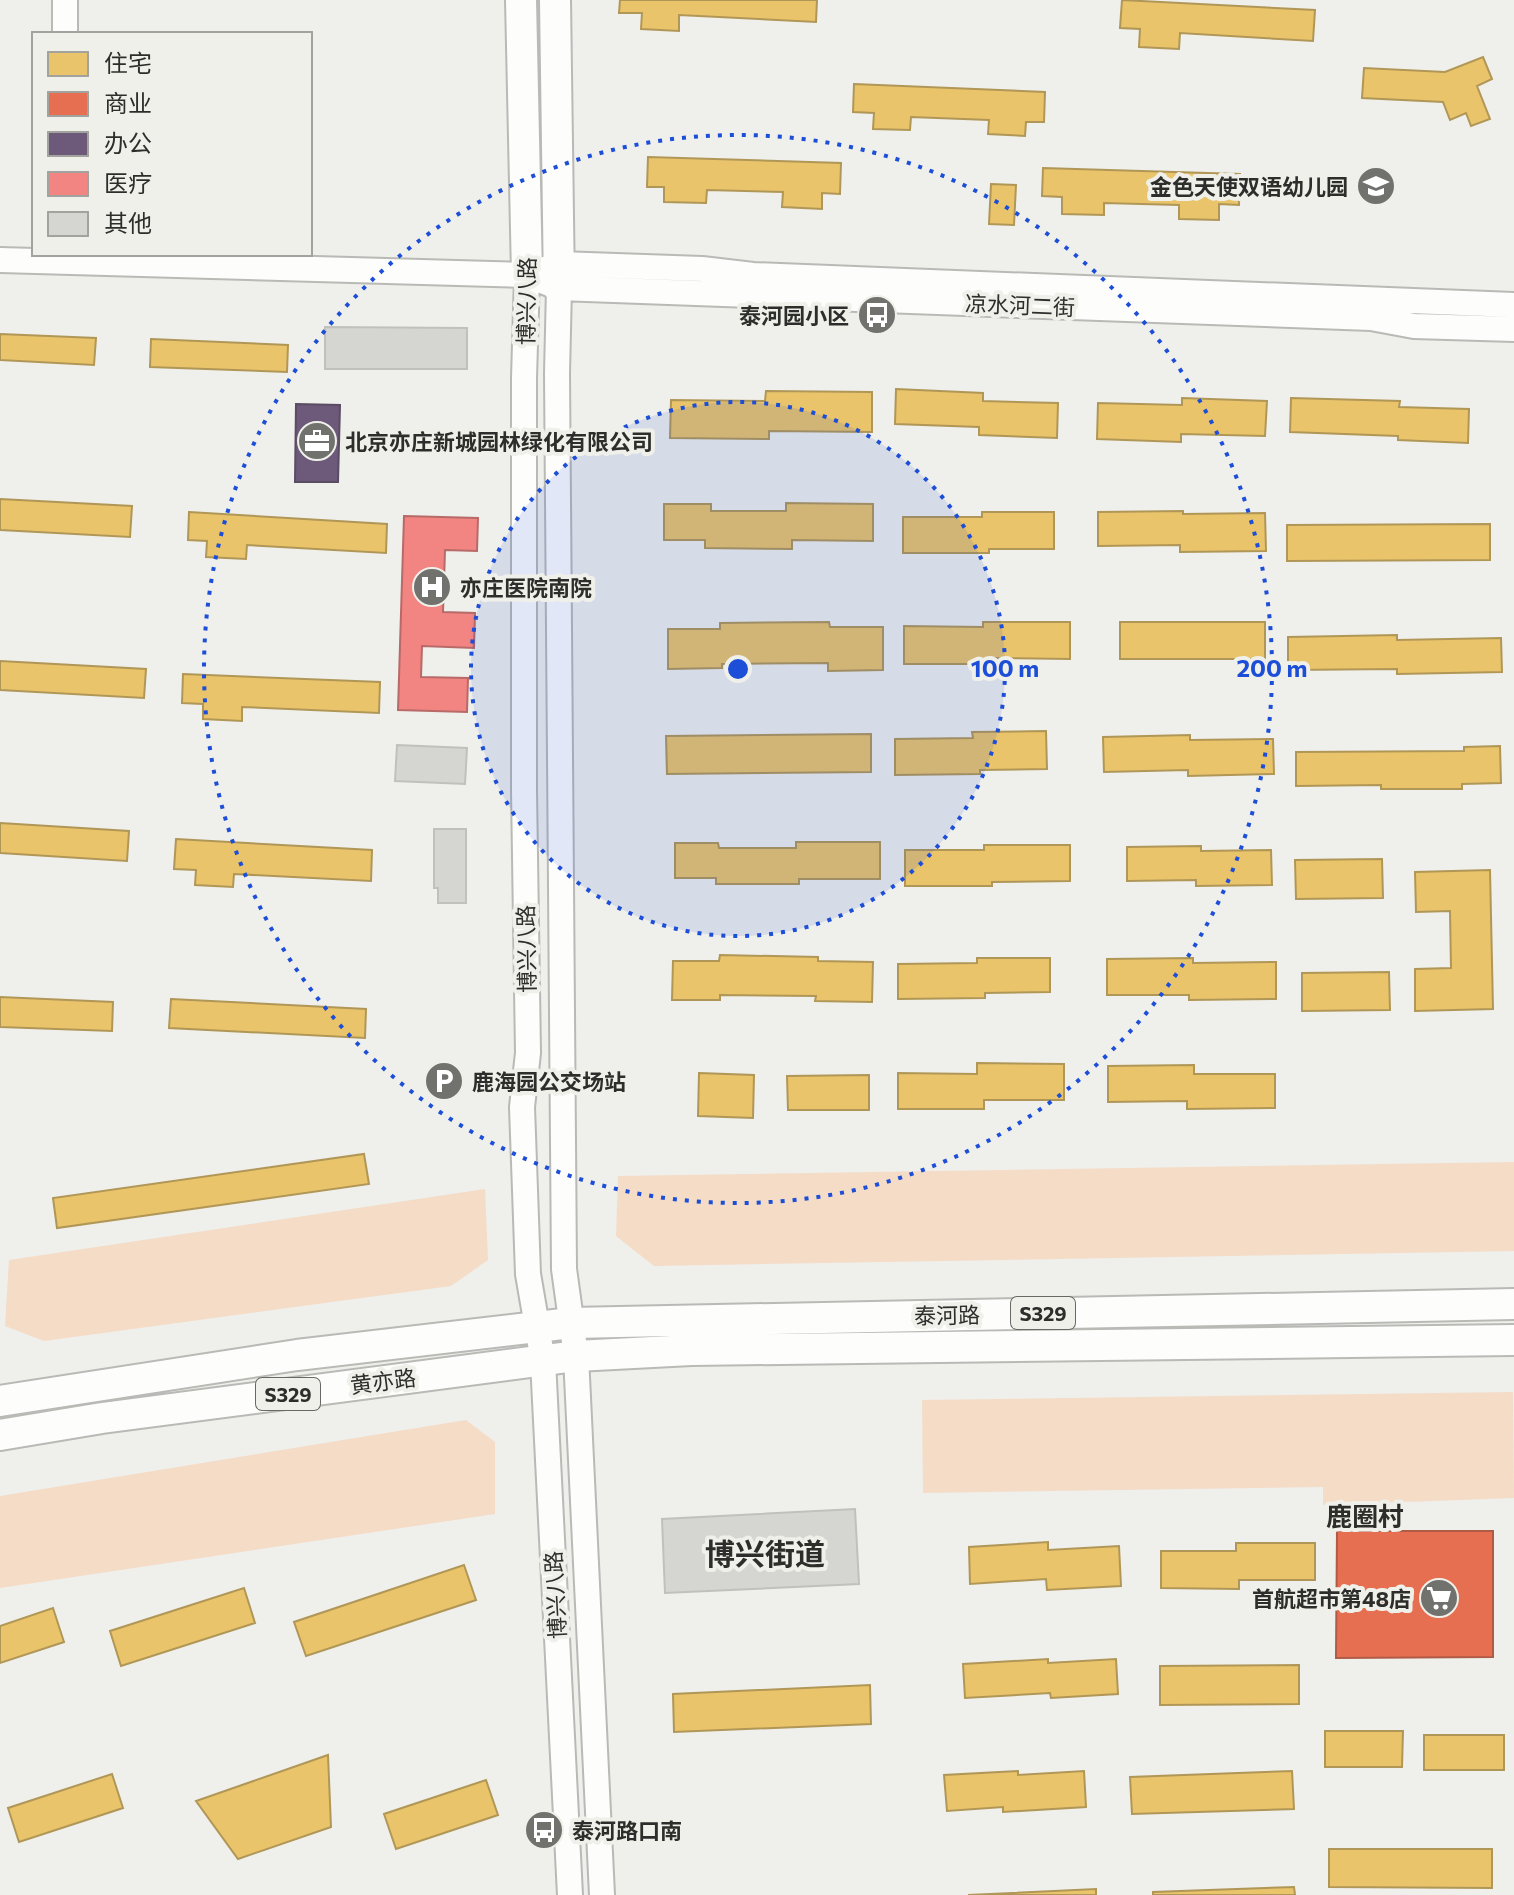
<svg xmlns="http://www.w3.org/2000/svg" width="1514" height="1895" font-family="Commissioner,'Noto Sans SC',sans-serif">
	<rect width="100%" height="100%" fill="#efefeb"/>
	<path fill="#f4dcc7" d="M1514 1162V1251L654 1266 616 1236 618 1176Z
		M485 1189 488 1260 451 1286 44 1341 5 1326 9 1260Z
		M1513 1392 1514 1498 1323 1505V1487L923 1493 922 1400Z
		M466 1420 495 1442V1514L0 1588V1496Z"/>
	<path fill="#e9c46a" stroke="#b19757" stroke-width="2" d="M620 0H817L816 22 679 15V31L641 29 642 13H619Z
		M1122 0 1315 10 1313 41 1180 33 1179 49 1139 47 1140 29 1120 28Z
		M1483 57 1492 79 1477 86 1490 119 1471 126 1466 113 1450 120 1443 102 1362 98 1364 68 1445 72Z
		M854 84 1045 92 1044 122H1026L1025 136 988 134 989 120 911 117 910 130 873 129 874 113 853 112Z
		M648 157 841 163 840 194 822 193V209L782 207 783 192 707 190 706 203 664 202V187H647Z
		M1043 168 1240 174 1239 205 1219 204V220L1179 219V205L1104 203V215L1062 214V197L1042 196Z
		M991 184 1016 185 1014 225 989 224Z
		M0 334 96 338 94 365 0 360Z
		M151 339 288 345 287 372 150 367Z
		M896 389 983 393V401L1058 403 1057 438 979 435V427L895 424Z
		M766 391 872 392V432L769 431V439L670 438 671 400 765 401Z
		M1182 398 1267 401 1265 436 1181 434V442L1097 439 1098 403 1182 405Z
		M1291 398 1400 401 1399 407 1469 409 1468 443 1398 440V436L1290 432Z
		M0 499 132 506 130 537 0 530Z
		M786 503 873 504V541L792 540V549L705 548V540H664V504H711V511H786Z
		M1183 511V514L1265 513 1266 551 1180 552V545L1098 546V512Z
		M189 512 387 524 386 553 247 545 246 559 206 557 207 541 188 540Z
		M982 512H1054V549H989V553H903V517H982Z
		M1490 524V560L1287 561V525Z
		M829 622 830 627H883V670L828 671V663L722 664V668L668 669V629H720V623Z
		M983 622H1070V659L990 658V664H904V626L983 627Z
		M1120 622H1265V659H1120Z
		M1397 635V640L1501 638 1502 672 1397 674V669L1288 670V637Z
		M0 661 146 669 144 698 0 690Z
		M183 674 380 682 379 713 242 707V721L203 719V704L182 703Z
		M1046 731 1047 769 980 770V774L895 775V739L973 738 972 732Z
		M871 734V772L667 774 666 736Z
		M1190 735V740L1273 739 1274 774 1188 776V770L1104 772 1103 737Z
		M1500 746 1501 783 1462 784V789H1381V785L1296 786V752L1464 751V747Z
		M0 823 129 831 127 861 0 853Z
		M176 839 372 850 371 881 234 874 233 887 195 885 196 870 174 869Z
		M796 842H880V879H799V884H716V878H675V843H718L719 848H796Z
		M984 845H1070V881L992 882V886H905V850H984Z
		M1201 846V851L1271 850 1272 885 1196 886V880L1127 881V847Z
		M1382 859 1383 898 1296 899 1295 860Z
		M1490 870 1493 1009 1415 1011V969L1451 968 1450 911 1416 912 1415 872Z
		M720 955 818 957V961L873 962 872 1002 815 1001 816 996 720 995V1000H672L673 961H719Z
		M977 958H1050V992L985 993V998L898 999V964L977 963Z
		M1193 958V963L1276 962V999L1189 1000V995H1107V959Z
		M1389 972 1390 1010 1302 1011V973Z
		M0 997 113 1002 112 1031 0 1027Z
		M171 999 366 1009 365 1038 169 1028Z
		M977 1063 1064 1064V1100H984V1109H898V1073L977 1074Z
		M1194 1065V1074H1275V1108L1187 1109V1101L1108 1102V1066Z
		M699 1073 754 1075 753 1118 698 1116Z
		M869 1075V1110H788L787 1076Z
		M364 1154 369 1184 57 1228 53 1198Z
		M1048 1542V1550L1119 1546 1121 1586 1047 1590 1046 1579 970 1584 969 1547Z
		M1236 1543H1315V1580H1239V1589L1161 1588V1551H1236Z
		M464 1565 476 1600 306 1656 294 1622Z
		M244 1588 255 1623 121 1666 110 1631Z
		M53 1608 64 1642 0 1663V1626Z
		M1048 1659V1663L1116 1659 1118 1694 1051 1698 1050 1693 965 1698 963 1664Z
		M1299 1665V1704L1160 1705V1666Z
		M870 1685 871 1724 674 1732 673 1694Z
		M1325 1731H1403L1402 1767H1325Z
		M1424 1735H1504V1770H1424Z
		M328 1755 331 1827 238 1859 196 1801Z
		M1018 1771V1775L1084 1771 1086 1807 1003 1812V1807L947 1811 944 1775Z
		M1292 1771 1294 1809 1132 1814 1130 1777Z
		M112 1774 123 1808 19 1842 8 1808Z
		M486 1780 498 1815 396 1849 384 1814Z
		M1329 1849H1492V1888L1329 1887Z
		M1294 1887 1295 1895H1153V1892Z
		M1096 1889V1895H968Z"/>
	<path fill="#e76f51" stroke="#af5b46" stroke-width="2" d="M1337 1531H1493V1657L1336 1658Z"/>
	<path fill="#6d597a" stroke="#5a4c62" stroke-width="2" d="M296 404 340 405 338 482H295Z"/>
	<path fill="#f28482" stroke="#b76a68" stroke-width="2" d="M404 516 478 518 477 551 445 550 443 612 475 613 474 648 422 646 421 677 468 678 467 712 398 710Z"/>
	<path fill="#d5d5d2" stroke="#c0c0bd" stroke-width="2" d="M325 327 467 328V369H325Z
		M397 745 467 748 465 784 395 781Z
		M434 829H466V903H438V888H434Z
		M855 1509 859 1584 665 1593 662 1519Z"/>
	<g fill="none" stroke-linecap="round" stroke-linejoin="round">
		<g stroke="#b9b9b6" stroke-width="28">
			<path id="minor" d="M65 0V34
				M0 260 527 275 559 288 1371 318 1414 326 1514 329
				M545 269 559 264 702 269 753 275 1514 305
				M527 275 524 378V791L528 1053 522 1107 528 1274 543 1361 570 1895
				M559 288 557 373 564 1269 576 1356 602 1895"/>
		</g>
		<g stroke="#b9b9b6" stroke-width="34">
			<path id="major" d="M521 0 527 275
				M555 0 559 288
				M0 1401 297 1355 571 1323 1514 1304
				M0 1435 102 1418 576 1356 691 1350 1514 1340"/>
		</g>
		<use href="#minor" stroke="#fdfdfc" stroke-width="24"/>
		<use href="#major" stroke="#fdfdfc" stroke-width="30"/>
	</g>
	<circle cx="738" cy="669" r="267" fill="#1d4ed8" fill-opacity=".12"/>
	<g fill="none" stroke="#1d4ed8" stroke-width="4" stroke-dasharray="4 8">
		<circle cx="738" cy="669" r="267"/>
		<circle cx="738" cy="669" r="534"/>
	</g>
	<defs>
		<g id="school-disc" transform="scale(2)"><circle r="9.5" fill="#71716e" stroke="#f0f0ea"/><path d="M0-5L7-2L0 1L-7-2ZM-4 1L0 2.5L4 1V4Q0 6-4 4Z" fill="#fff"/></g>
		<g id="bus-disc" transform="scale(2)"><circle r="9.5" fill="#71716e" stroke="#f0f0ea"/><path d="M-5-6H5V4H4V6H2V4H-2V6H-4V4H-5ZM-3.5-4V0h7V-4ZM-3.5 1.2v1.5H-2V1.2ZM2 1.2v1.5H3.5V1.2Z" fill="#fff"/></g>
		<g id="office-disc" transform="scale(2)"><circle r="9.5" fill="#71716e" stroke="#f0f0ea"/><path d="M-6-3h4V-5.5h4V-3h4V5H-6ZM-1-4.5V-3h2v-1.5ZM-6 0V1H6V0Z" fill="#fff"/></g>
		<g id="hospital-disc" transform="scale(2)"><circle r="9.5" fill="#71716e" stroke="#f0f0ea"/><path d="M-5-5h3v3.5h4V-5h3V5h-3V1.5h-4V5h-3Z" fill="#fff"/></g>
		<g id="parking-disc" transform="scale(2)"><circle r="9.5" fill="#71716e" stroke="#f0f0ea"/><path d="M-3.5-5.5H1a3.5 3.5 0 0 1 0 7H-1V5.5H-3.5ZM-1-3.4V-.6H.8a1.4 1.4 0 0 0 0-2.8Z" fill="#fff"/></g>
		<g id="supermarket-disc" transform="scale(2)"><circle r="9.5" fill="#71716e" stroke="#f0f0ea"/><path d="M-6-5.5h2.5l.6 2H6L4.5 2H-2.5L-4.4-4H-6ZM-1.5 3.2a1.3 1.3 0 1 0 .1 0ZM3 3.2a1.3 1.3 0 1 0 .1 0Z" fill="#fff"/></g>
	</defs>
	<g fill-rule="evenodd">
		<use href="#school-disc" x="1376" y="186"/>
		<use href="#bus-disc" x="877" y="315"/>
		<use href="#office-disc" x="317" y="441"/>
		<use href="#hospital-disc" x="432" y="587"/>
		<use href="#parking-disc" x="444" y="1081"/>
		<use href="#supermarket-disc" x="1439" y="1598"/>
		<use href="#bus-disc" x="544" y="1830"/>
	</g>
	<g text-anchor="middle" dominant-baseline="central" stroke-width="8" stroke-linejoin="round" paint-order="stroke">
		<g fill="#f0f0ea" stroke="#686864" stroke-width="2">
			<rect x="1011" y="1297" width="64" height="32" rx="6"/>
			<rect x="256" y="1378" width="64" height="32" rx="6"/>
		</g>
		<g font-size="20" font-weight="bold" fill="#2d2d2b">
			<text x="1043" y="1313">S329</text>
			<text x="288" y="1394">S329</text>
		</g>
		<g font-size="22" font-weight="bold" fill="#2d2d2b" stroke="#f0f0ea" text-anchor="start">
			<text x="1348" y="186" text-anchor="end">金色天使双语幼儿园</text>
			<text x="849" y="315" text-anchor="end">泰河园小区</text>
			<text x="345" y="441">北京亦庄新城园林绿化有限公司</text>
			<text x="460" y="587">亦庄医院南院</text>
			<text x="472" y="1081">鹿海园公交场站</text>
			<text x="1411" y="1598" text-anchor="end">首航超市第48店</text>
			<text x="572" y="1830">泰河路口南</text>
		</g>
		<g font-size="22" fill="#2d2d2b" stroke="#f0f0ea">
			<text transform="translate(526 301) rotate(-89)">博兴八路</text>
			<text transform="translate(1020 305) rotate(2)">凉水河二街</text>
			<text transform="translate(526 949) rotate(-91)">博兴八路</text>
			<text transform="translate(947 1315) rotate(-1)">泰河路</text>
			<text transform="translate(383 1381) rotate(-7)">黄亦路</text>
			<text transform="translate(555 1595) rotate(-93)">博兴八路</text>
		</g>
		<g font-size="26" font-weight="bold" fill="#2d2d2b" stroke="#f0f0ea">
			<text x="1365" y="1515">鹿圈村</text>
		</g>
		<g font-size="30" font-weight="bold" fill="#2d2d2b" stroke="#f0f0ea">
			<text x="765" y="1552">博兴街道</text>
		</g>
	</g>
	<circle cx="738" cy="669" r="12" fill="#1d4ed8" stroke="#f0f0ea" stroke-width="4"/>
	<g font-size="24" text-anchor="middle" font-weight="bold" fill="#1d4ed8" stroke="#f0f0ea" stroke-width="8" stroke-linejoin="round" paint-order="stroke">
		<text x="1005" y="677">100 m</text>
		<text x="1272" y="677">200 m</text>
	</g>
	<rect x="32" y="32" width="280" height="224" fill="#f0f0ea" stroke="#a2a29e" stroke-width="2"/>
	<rect x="48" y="52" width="40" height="24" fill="#e9c46a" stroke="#a2a29e" stroke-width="2"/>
	<text x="104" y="72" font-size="24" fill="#2d2d2b">住宅</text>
	<rect x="48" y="92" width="40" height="24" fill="#e76f51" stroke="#a2a29e" stroke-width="2"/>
	<text x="104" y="112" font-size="24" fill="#2d2d2b">商业</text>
	<rect x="48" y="132" width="40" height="24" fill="#6d597a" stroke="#a2a29e" stroke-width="2"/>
	<text x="104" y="152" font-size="24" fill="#2d2d2b">办公</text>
	<rect x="48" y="172" width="40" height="24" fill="#f28482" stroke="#a2a29e" stroke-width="2"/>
	<text x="104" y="192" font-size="24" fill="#2d2d2b">医疗</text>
	<rect x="48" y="212" width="40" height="24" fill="#d5d5d2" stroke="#a2a29e" stroke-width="2"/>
	<text x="104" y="232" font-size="24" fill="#2d2d2b">其他</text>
</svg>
